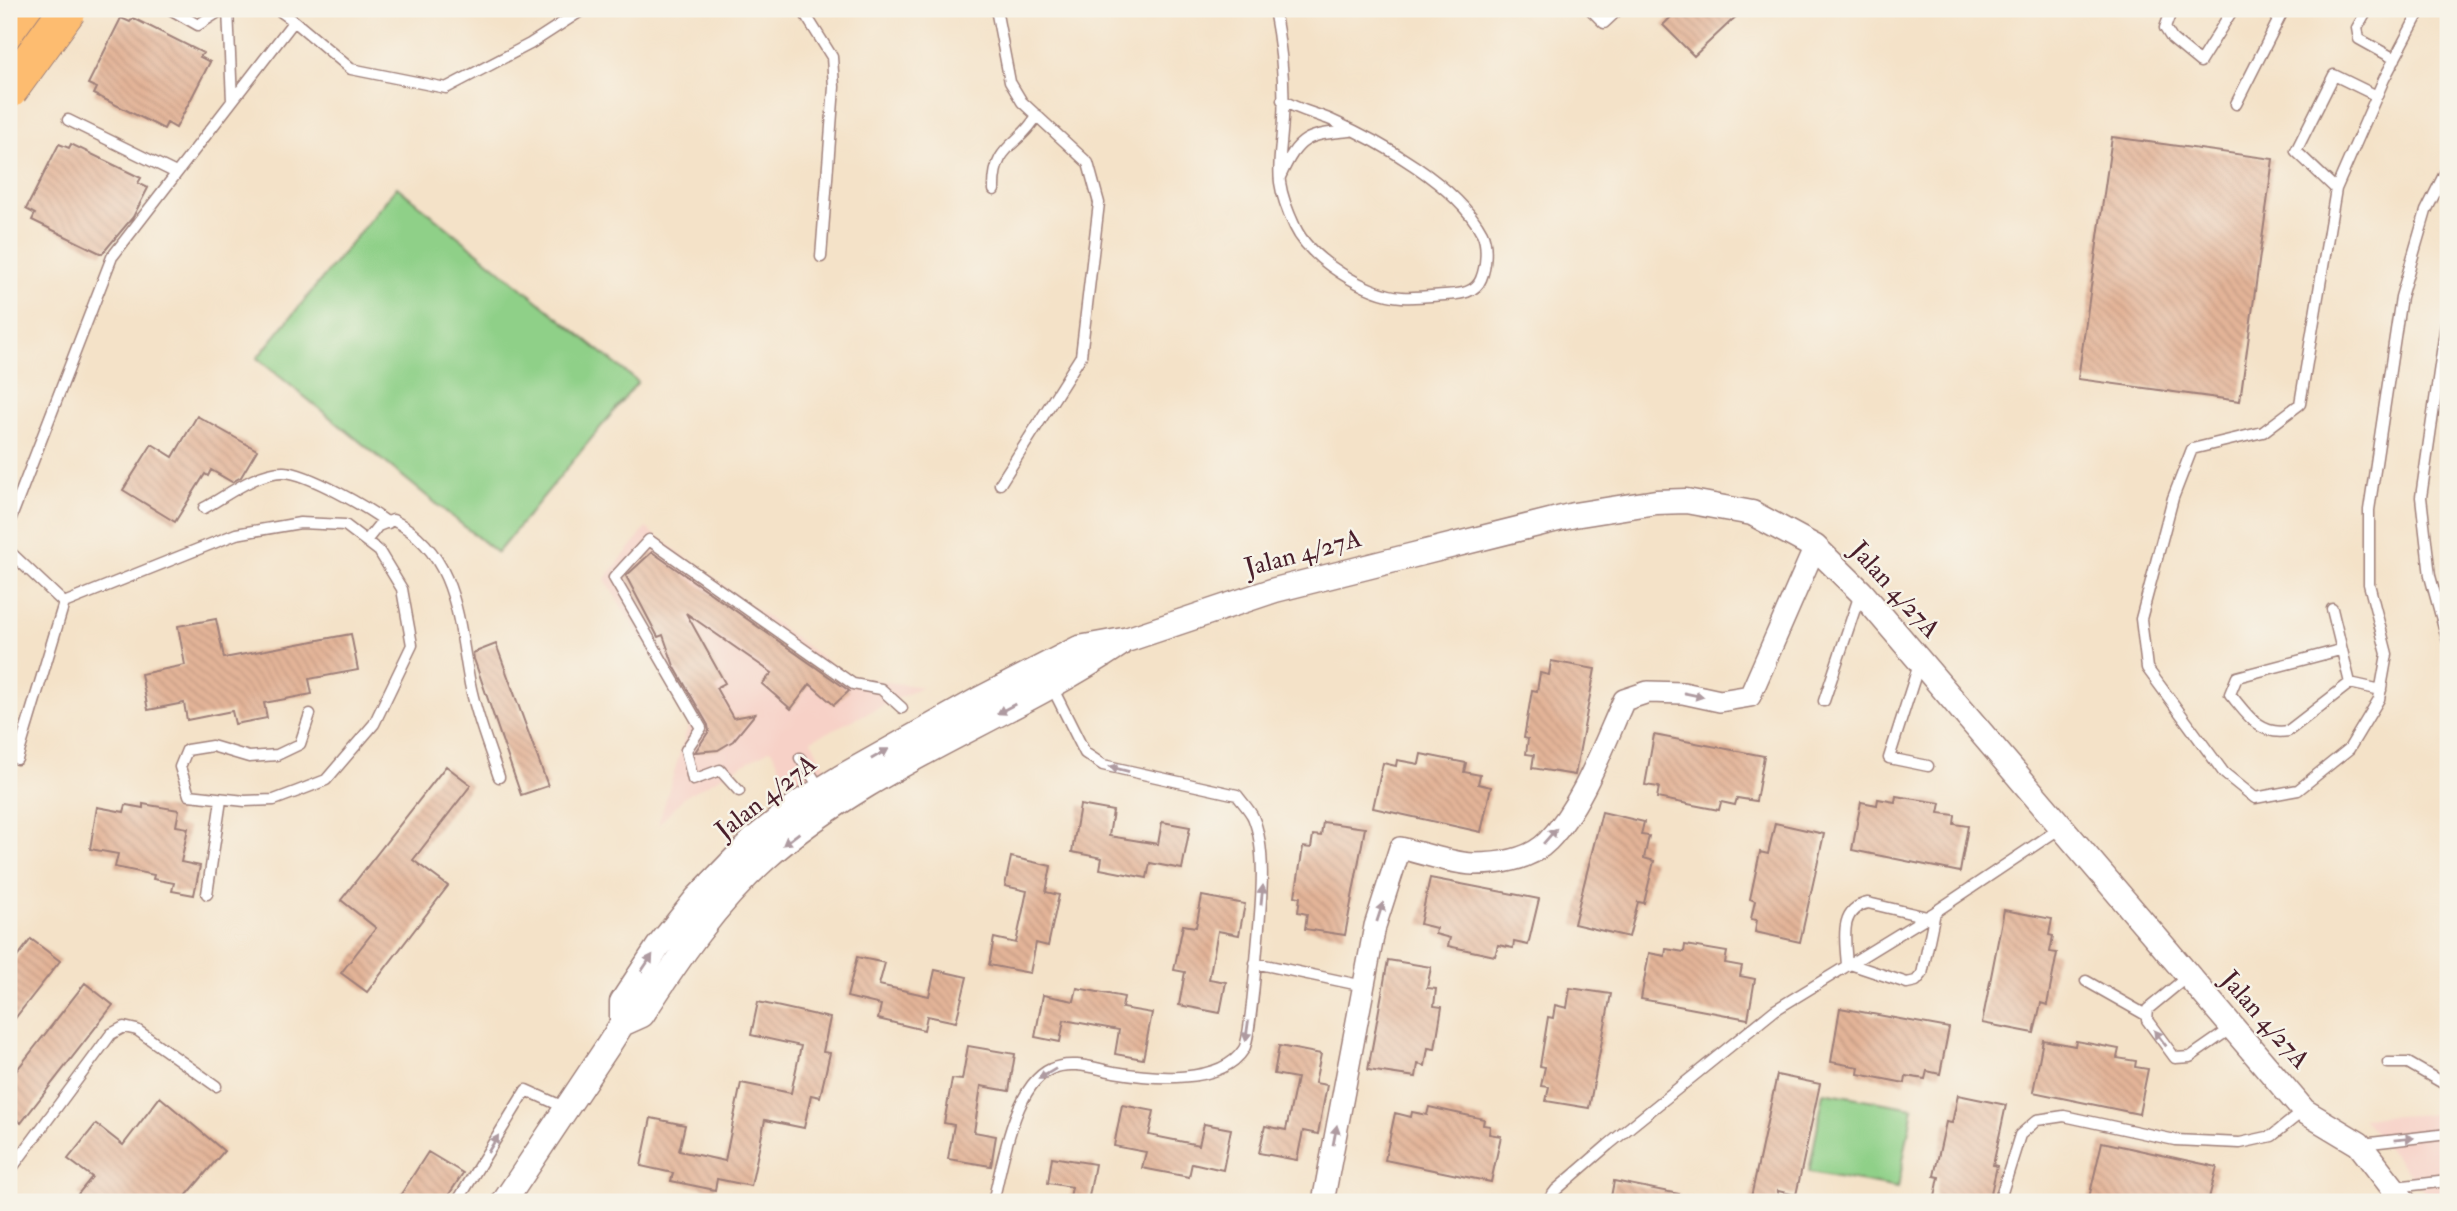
<svg xmlns="http://www.w3.org/2000/svg" width="2457" height="1211" font-family="'IM FELL Double Pica',serif">
	<defs>
		<pattern id="building-back-hatch" width="6" height="6" patternUnits="userSpaceOnUse" patternTransform="scale(1.75)"><rect width="6" height="6" fill="#e3b498"/><path d="M-1 5l2 2M0 0l6 6M5-1l2 2" fill="none" stroke="#c49a83"/></pattern>
	</defs>
	<rect width="100%" height="100%" fill="#f7f3e8"/>
	<filter id="ink" filterUnits="userSpaceOnUse"><feTurbulence type="fractalNoise" baseFrequency=".0143" numOctaves="2"/><feDisplacementMap in="SourceGraphic" scale="14" xChannelSelector="R" yChannelSelector="G"/><feConvolveMatrix kernelMatrix="1 2 1 2 8 2 1 2 1" color-interpolation-filters="sRGB"/></filter>
	<filter id="wash" filterUnits="userSpaceOnUse"><feTurbulence type="fractalNoise" baseFrequency=".00686" numOctaves="4" result="noise"/><feDisplacementMap in="SourceGraphic" scale="28" xChannelSelector="R" yChannelSelector="G"/><feGaussianBlur stdDeviation="1.57" result="paint"/><feColorMatrix in="noise" values="0 0 0 0 0 0 0 0 0 0 0 0 0 0 0 0 0 1.4 0 .05"/><feComposite in="paint" operator="in"/></filter>
	<g filter="url(#wash)">
		<rect width="100%" height="100%" fill="#f4e2c8"/>
		<path fill="#f7d1c7" d="M646 528 847 676 922 687 811 740 825 769 793 792 771 749 684 797 658 825 690 720 605 579Z
			M2448 1113V1202H2434L2362 1118Z"/>
		<path fill="#8fd088" stroke="#6c785a" stroke-width="2" d="M397 187 638 382 497 553 257 358Z
			M1824 1092 1913 1108 1898 1188 1809 1172Z"/>
		<g id="blocks">
			<path fill="url(#building-back-hatch)" d="M1679 9H1744L1694 56 1663 25Z
				M121 18 130 22 133 18 203 53 200 57 210 62 176 128 167 123 164 129 94 94 97 88 88 84Z
				M2112 137 2273 159 2240 401 2078 379Z
				M59 144 69 148 71 144 141 178 138 183 148 188 133 217 102 254 32 220 35 214 26 209Z
				M197 416 257 450 241 477 232 482 211 470 208 476 205 474 175 522 123 490 152 444 173 457Z
				M652 552 848 690 849 691 834 705 810 684 791 709 762 684 772 673 686 613 725 683 716 688 733 718 755 714 733 741 718 750 695 752 709 731 708 725 674 666 663 635 658 637 626 576Z
				M216 619 224 658 351 634 358 670 309 679 312 694 264 703 267 718 235 724 232 711 187 720 184 703 148 710 141 674 185 665 178 626Z
				M496 644 548 786 521 795 474 659 473 653Z
				M1551 661 1595 669 1575 775 1532 768 1534 755 1526 754 1528 739 1524 738 1532 690 1537 691 1540 673 1549 675Z
				M1654 735 1764 756 1756 801 1737 798 1735 805 1721 802 1719 810 1657 798 1659 787 1645 785Z
				M1421 754 1466 763 1464 772 1480 775 1478 784 1491 787 1481 832 1373 808 1383 763 1396 766 1397 760 1419 764Z
				M446 766 471 785 413 860 448 886 367 992 341 973 376 928 341 900Z
				M1896 796 1941 803 1939 813 1955 815 1954 824 1968 826 1960 872 1852 850 1861 802 1877 805 1878 799 1895 802Z
				M143 804 179 810 176 826 188 828 181 862 200 866 194 895 172 891 174 883 153 879 154 875 115 867 118 854 90 849 97 807 124 812 126 805 143 808Z
				M1080 805 1113 811 1109 836 1158 844 1162 822 1190 827 1182 869 1150 863 1147 878 1100 869 1102 858 1072 852Z
				M1602 812 1644 822 1641 835 1649 836 1644 858 1654 861 1644 903 1638 902 1629 937 1574 924Z
				M1323 822 1365 828 1345 935 1305 929 1307 914 1298 912 1300 897 1295 896 1303 847 1311 848 1313 835 1321 836Z
				M1775 823 1824 834 1800 942 1755 932 1757 920 1751 919 1755 901 1750 899 1760 852 1768 854Z
				M1011 857 1051 866 1046 892 1059 895 1048 946 1036 943 1030 973 989 965 994 938 1016 943 1027 891 1005 886Z
				M1430 878 1539 899 1528 945 1514 942 1513 948 1498 945 1495 956 1448 946 1450 938 1435 934 1436 928 1420 924Z
				M1202 896 1245 904 1239 935 1218 931 1209 979 1226 982 1220 1013 1179 1005 1185 972 1174 970 1183 925 1196 927Z
				M2004 910 2052 919 2049 935 2053 936 2050 952 2057 953 2047 1005 2041 1003 2034 1033 1982 1023Z
				M31 939 60 961 9 1026V968Z
				M1685 945 1727 952 1725 963 1742 966 1740 976 1755 979 1748 1019 1641 999 1649 953 1665 956 1666 949 1684 952Z
				M857 957 885 963 879 985 929 996 935 970 967 977 956 1022 927 1016 924 1030 878 1019 881 1005 847 997Z
				M1388 960 1431 967 1427 988 1436 989 1434 1006 1442 1007 1435 1049 1428 1048 1425 1066 1418 1064 1416 1077 1368 1070Z
				M85 983 113 1005 21 1123 9 1113V1080Z
				M1077 988 1124 997 1122 1008 1152 1013 1143 1059 1115 1054 1119 1030 1064 1020 1060 1042 1035 1037 1043 995 1074 1001Z
				M1570 988 1611 994 1589 1108 1546 1101 1549 1087 1541 1086 1545 1067 1540 1066 1548 1017 1553 1018 1555 1005 1567 1008Z
				M758 1002 830 1018 823 1052 830 1053 820 1097 811 1095 804 1128 765 1120 751 1186 717 1179 715 1190 671 1181 673 1173 641 1166 651 1118 685 1125 679 1151 725 1161 741 1083 791 1093 801 1046 751 1035Z
				M1840 1008 1949 1028 1940 1074 1927 1071 1925 1079 1906 1076 1905 1083 1858 1074 1859 1067 1831 1062Z
				M2043 1040 2075 1046 2076 1041 2119 1049 2117 1058 2136 1061 2135 1067 2148 1069 2139 1114 2033 1092Z
				M968 1046 1015 1054 1009 1091 981 1086 974 1132 996 1136 991 1166 948 1159 954 1125 944 1123 952 1079 962 1080Z
				M1279 1046 1321 1054 1315 1083 1327 1085 1318 1134 1303 1131 1297 1160 1259 1153 1265 1126 1286 1130 1297 1078 1274 1074Z
				M1777 1075 1820 1084 1796 1195 1778 1191 1777 1202H1750Z
				M1958 1095 2006 1105 1993 1165 1997 1166 1989 1202H1934L1939 1177 1934 1176 1946 1122 1952 1123Z
				M160 1097 224 1151 181 1202H89L78 1194 92 1177 68 1159 96 1124 123 1145Z
				M1122 1105 1154 1111 1149 1135 1199 1145 1204 1124 1231 1129 1223 1170 1192 1163 1189 1177 1142 1168 1146 1152 1114 1146Z
				M1429 1107 1484 1119 1483 1125 1490 1126 1489 1134 1501 1136 1491 1182 1385 1160 1395 1113 1411 1117 1412 1112 1427 1115Z
				M2102 1142 2217 1167 2208 1202H2088Z
				M428 1152 463 1173 444 1202H396Z
				M1052 1157 1095 1164 1088 1202H1069L1072 1187 1048 1183Z
				M1614 1181 1679 1194 1678 1202H1610Z"/>
		</g>
	</g>
	<g filter="url(#ink)">
		<use href="#blocks" fill-opacity="0" stroke="#9f807a" stroke-width="2"/>
		<g fill="none" stroke-linecap="round" stroke-linejoin="round">
			<g stroke="#9f807a" stroke-width="13">
				<path id="service" d="M170 9 198 25 223 9
					M228 9 232 101
					M802 9 832 57 834 87 821 257
					M996 9 1010 82 1022 102 1088 163 1099 203 1081 356 1000 484
					M1274 9C1281 45 1285 82 1283 119 1280 169 1272 178 1295 227 1310 259 1367 295 1402 297 1416 298 1431 296 1445 295 1458 294 1475 294 1481 279 1486 267 1488 245 1482 233 1457 185 1379 141 1331 120 1314 113 1298 110 1282 100
					M1590 9 1604 23 1619 9
					M2172 9 2165 28 2172 39 2200 62 2233 9
					M2368 9 2357 28 2359 39 2395 59
					M2421 9 2384 79 2336 189 2300 404 2263 432 2192 449 2173 498 2141 619 2147 668 2224 773 2255 798 2298 790 2349 749 2379 699 2387 654 2369 584V510L2401 297 2426 211 2448 167
					M294 21 351 69 446 88 530 44 584 9
					M2236 104 2284 9
					M68 120 176 173
					M1280 177C1299 135 1308 135 1350 131
					M2336 189 2296 151 2334 75 2377 96
					M994 190C993 143 1020 147 1037 115
					M2448 310 2421 497 2430 576 2448 642
					M204 508C226 496 258 471 284 472 308 473 368 508 388 523
					M9 523 112 257 294 21 277 9
					M366 541 378 526 393 520C458 554 458 621 470 684 476 715 489 747 499 777
					M9 551 64 603 17 759
					M64 603 236 534 300 523 345 525 379 551 402 589 412 645 374 724 326 780 298 791 274 800 245 801 189 795 180 767 187 750 212 746 249 757 277 755 300 744 310 714
					M2332 609 2350 683
					M2340 650 2237 677 2230 694C2247 714 2259 736 2288 731L2350 683 2381 690
					M1920 661 1889 758 1928 766
					M1824 701 1860 594
					M800 758 822 791
					M739 791 720 770 693 780 686 750 701 728 614 578 649 540 853 684 881 689 902 708
					M207 894 221 800
					M1255 963 1364 986
					M1850 964 1907 983 1916 981 1922 974 1935 912
					M1847 966C1846 943 1837 909 1868 903L1927 917
					M2188 976 2148 1009 2147 1020 2175 1058 2190 1057 2233 1027
					M2086 981 2146 1015
					M2388 1063H2408L2448 1086
					M2362 1144 2448 1134
					M9 1172 111 1034 124 1027 137 1030 216 1086
					M2395 1187 2448 1181
					M457 1202 526 1090 566 1108
					M993 1202C1002 1166 1014 1085 1051 1069 1070 1060 1094 1068 1114 1072 1149 1078 1221 1086 1244 1049 1251 1036 1256 958 1258 938 1261 903 1267 850 1253 817 1249 809 1242 802 1237 795L1103 765 1085 753 1051 685
					M1547 1202 1556 1190 1608 1145 1775 1010 1935 912 2062 827
					M1999 1202 2020 1135 2037 1120 2064 1116 2175 1140 2240 1143 2272 1136 2303 1111"/>
			</g>
			<g stroke="#9f807a" stroke-width="24">
				<path id="minor" d="M1323 1202 1375 926 1400 848C1423 853 1450 863 1473 864 1498 864 1530 860 1548 841 1582 806 1604 744 1624 700L1648 692 1683 693 1720 701 1750 696 1815 547"/>
			</g>
			<g stroke="#9f807a" stroke-width="27">
				<path id="tertiary" d="M622 1024 642 1015C678 959 716 903 766 858 870 765 1005 721 1119 645
					M504 1202 608 1046 622 1024V1002L658 947 697 898 754 839 799 803 843 776 978 700 1079 648 1129 639 1275 590 1410 556 1574 515 1656 502 1686 501 1752 513 1815 547 1861 592 2304 1111 2359 1144 2404 1202"/>
			</g>
			<g stroke="#9f807a" stroke-width="39">
				<path id="motorway" d="M9 10V9
					M12 71 42 9"/>
			</g>
			<use href="#service" stroke="#fff" stroke-width="10"/>
			<use href="#minor" stroke="#fff" stroke-width="21"/>
			<use href="#tertiary" stroke="#fff" stroke-width="24"/>
			<use href="#motorway" stroke="#fdbc6f" stroke-width="37"/>
			<g stroke="#9f807a" stroke-width="39" stroke-linecap="butt">
				<path id="motorway-bridge" d="M9 90 68 9"/>
			</g>
			<use href="#motorway-bridge" stroke="#fdbc6f" stroke-width="37"/>
		</g>
		<defs><path id="oneway-solid" d="M-6-.8H1V-3.2L6.5 0L1 3.2V.8H-6Z" transform="scale(1.75)"/></defs>
		<g fill="#ae9aa0">
			<use href="#oneway-solid" transform="translate(1694 695) rotate(12)"/>
			<use href="#oneway-solid" transform="translate(1006 709) rotate(152)"/>
			<use href="#oneway-solid" transform="translate(880 754) rotate(-30)"/>
			<use href="#oneway-solid" transform="translate(1119 769) rotate(-165)"/>
			<use href="#oneway-solid" transform="translate(1550 836) rotate(-49)"/>
			<use href="#oneway-solid" transform="translate(791 839) rotate(143)"/>
			<use href="#oneway-solid" transform="translate(1262 895) rotate(-84)"/>
			<use href="#oneway-solid" transform="translate(1380 912) rotate(-72)"/>
			<use href="#oneway-solid" transform="translate(647 963) rotate(-56)"/>
			<use href="#oneway-solid" transform="translate(1247 1031) rotate(98)"/>
			<use href="#oneway-solid" transform="translate(2160 1038) rotate(-127)"/>
			<use href="#oneway-solid" transform="translate(1047 1074) rotate(149)"/>
			<use href="#oneway-solid" transform="translate(1335 1135) rotate(-79)"/>
			<use href="#oneway-solid" transform="translate(2404 1139) rotate(-6)"/>
			<use href="#oneway-solid" transform="translate(493 1144) rotate(-58)"/>
		</g>
	</g>
	<g text-anchor="middle" dominant-baseline="central" stroke-width="5" stroke-linejoin="round" paint-order="stroke">
		<g font-size="26" fill="#4a1f2b" stroke="#f7f3e8">
			<text transform="translate(1303 553) rotate(-15)">Jalan 4/27A</text>
			<text transform="translate(1895 590) rotate(48)">Jalan 4/27A</text>
			<text transform="translate(766 797) rotate(-38)">Jalan 4/27A</text>
			<text transform="translate(2265 1020) rotate(49)">Jalan 4/27A</text>
		</g>
	</g>
	<rect width="2457" height="1211" fill="none" stroke="#f7f3e8" stroke-width="35"/>
</svg>
